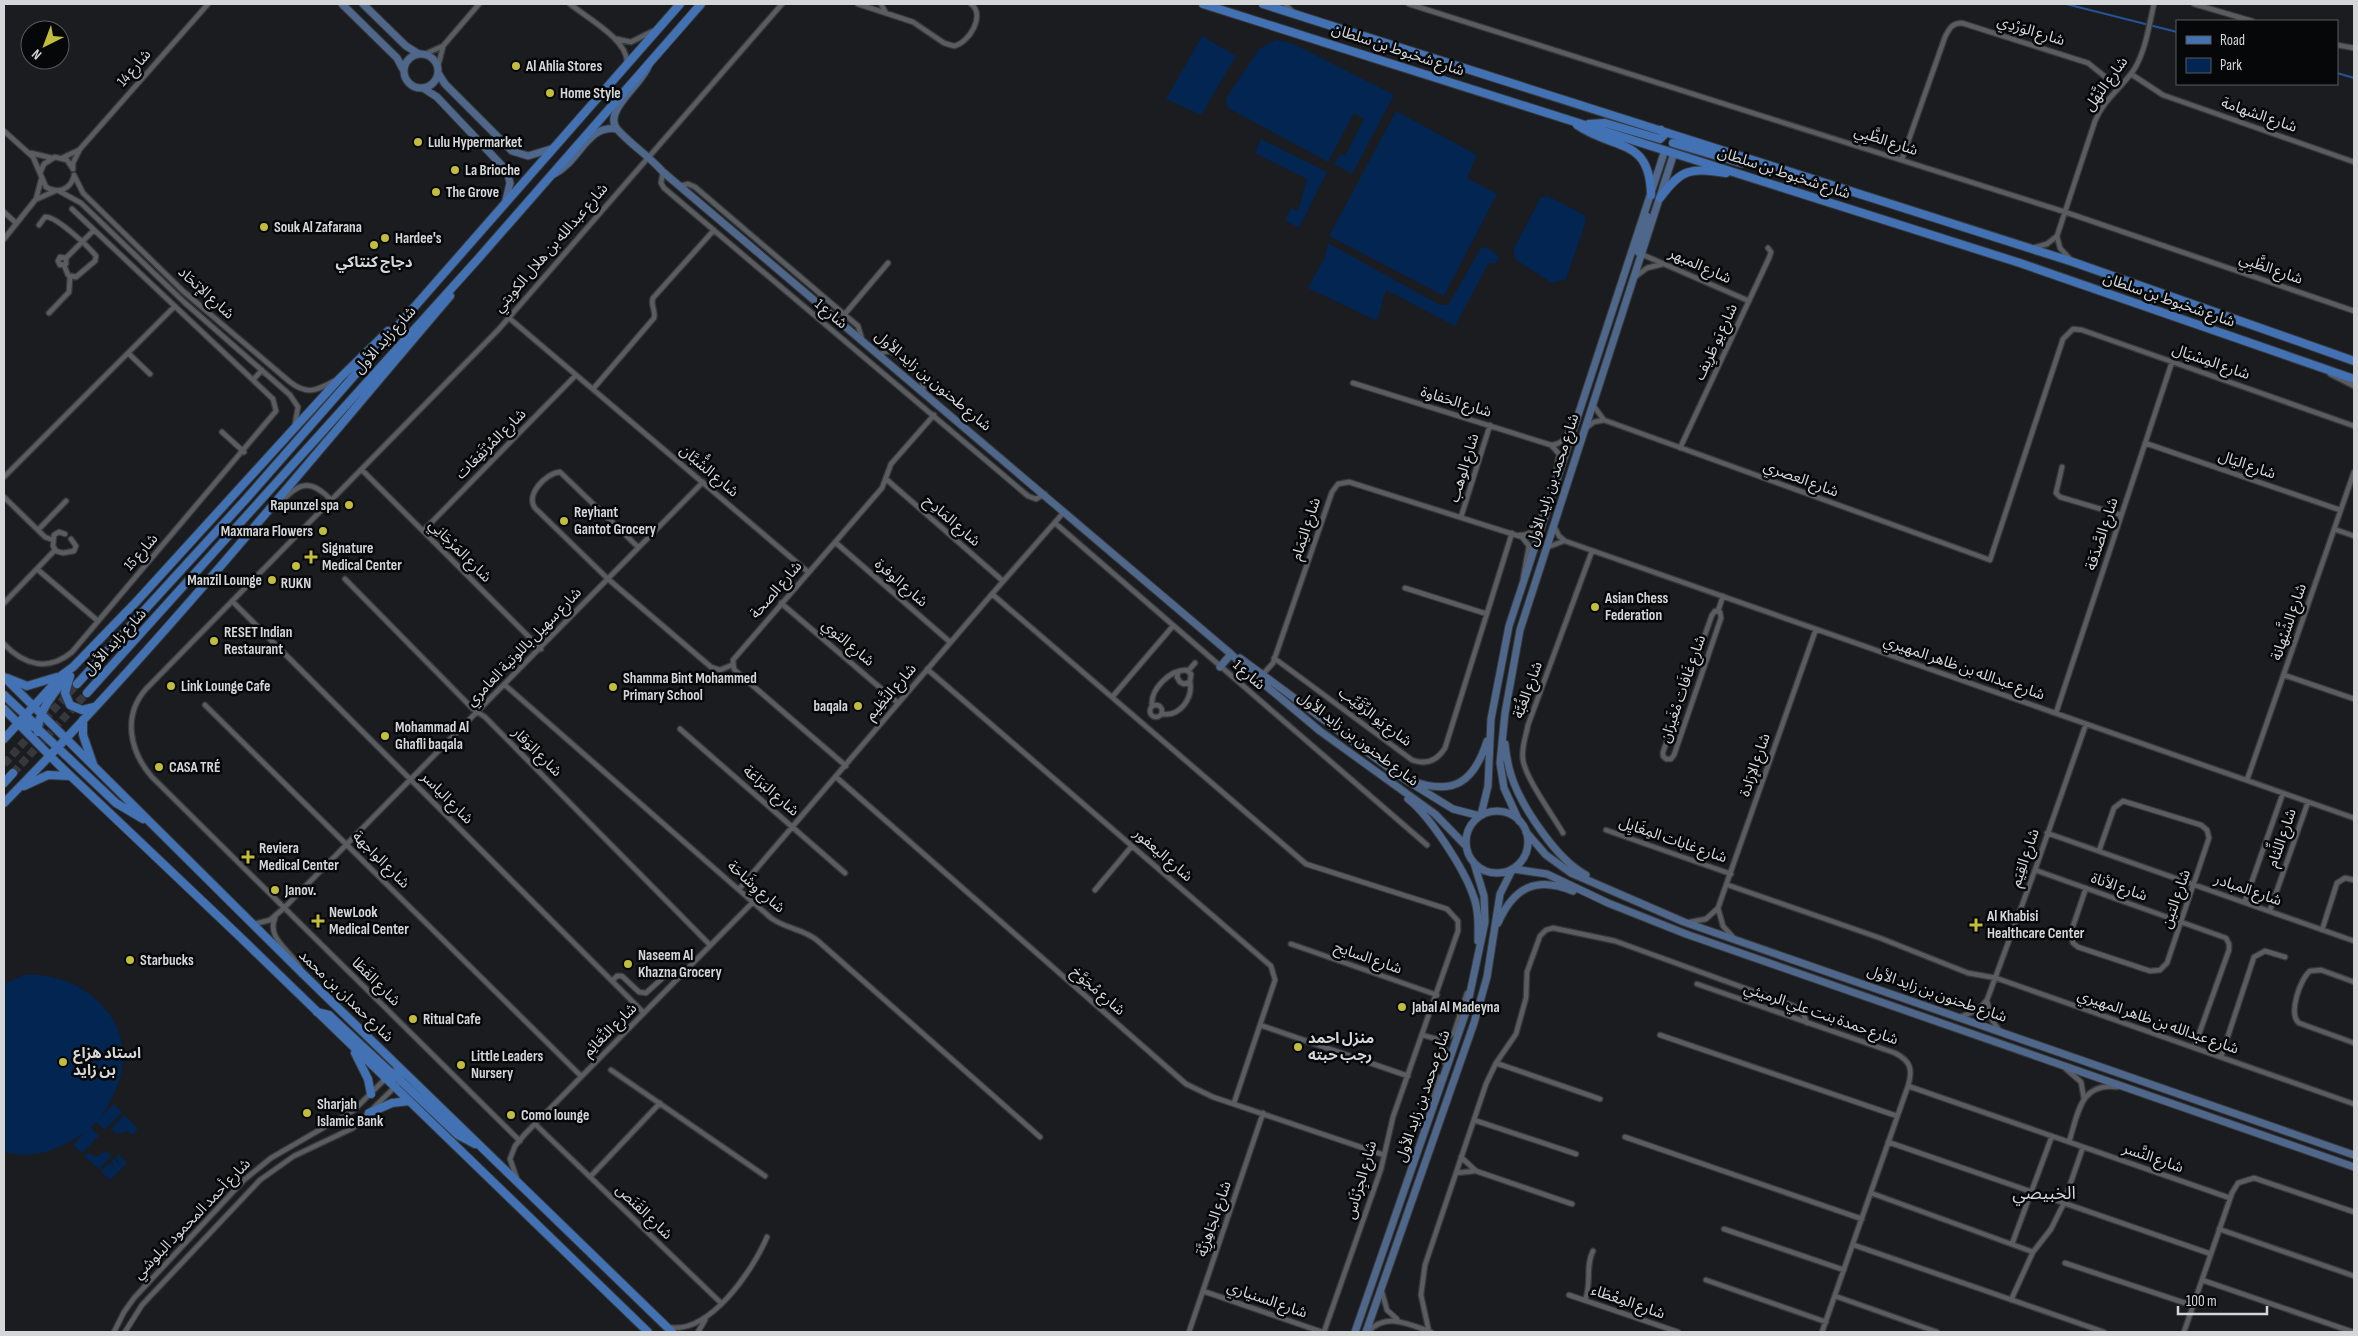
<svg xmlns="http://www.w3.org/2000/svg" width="2358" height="1336" font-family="'Sofia Sans Condensed','Noto Sans Arabic',sans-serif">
	<rect width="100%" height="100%" fill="#1a1c20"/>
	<path fill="#032551" d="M1202 36 1236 56 1201 115 1166 99Z
		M1276 40 1294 44 1394 95 1352 174 1334 164 1340 154 1345 156 1364 119 1354 113 1328 162 1228 108 1226 98 1259 49Z
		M1396 111 1477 155 1467 178 1497 194 1444 296 1329 236Z
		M1261 139 1327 172 1299 228 1285 220 1291 208 1298 211 1307 179 1255 153Z
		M1548 196 1584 215 1586 221 1566 279 1552 283 1516 260 1513 250 1541 197Z
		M1328 243 1438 304 1448 305 1481 248 1486 247 1499 256 1496 263 1488 264 1455 326 1386 290 1377 321 1308 288 1325 257Z
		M24 975C72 971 123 1006 123 1057 123 1080 112 1100 100 1118L114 1104 122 1112 105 1130 96 1122 91 1127 99 1136 82 1153 73 1145 85 1132C61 1149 34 1160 4 1152V984Z
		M124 1115 138 1129 133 1135 127 1131 117 1134 111 1129Z
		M106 1151 111 1156 99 1169 84 1156 88 1153 96 1157Z
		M118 1154 127 1163 110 1180 101 1171 108 1164 112 1165 115 1172 112 1162 114 1158 120 1166 116 1157Z"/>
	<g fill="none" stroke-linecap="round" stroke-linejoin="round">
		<path stroke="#235497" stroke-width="2" d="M2066 4 2177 32
			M2337 73 2354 78"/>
		<path stroke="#36383c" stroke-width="8" stroke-dasharray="8 4" stroke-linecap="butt" d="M4 764 77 684
			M13 773 87 693"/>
		<g stroke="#37393b" stroke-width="7">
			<path id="street" d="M570 4C587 18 629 40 627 64
				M858 4 913 22 944 43 954 46C969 43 986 15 971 4
				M881 4 886 13
				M1285 4 1292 11
				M1409 4 2065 212 2354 311
				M2194 4 2252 21
				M617 39 631 42 653 31
				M2337 45 2354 48
				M425 54 443 46 479 4
				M438 66 443 47
				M2131 74 2163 95 2354 162
				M4 131 33 157 46 187C58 194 70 190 74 176
				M31 153 52 158
				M62 158 79 150
				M1902 159 1945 37C1949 29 1952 23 1962 23L2088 63 2118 87
				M73 169V163L80 149 208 4
				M663 172 661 183 664 188 1028 496 1036 499 1045 494
				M40 173 44 164 55 157 67 160 73 169
				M74 175 83 193 183 291 290 382C307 395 316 391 334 381
				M680 186 688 184 695 187 858 326 862 339
				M59 191 81 203 184 302 290 395 298 407 295 424
				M37 199 55 191
				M4 212 16 223
				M39 225 45 217C55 215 89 247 96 256L95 261 76 277 68 275 64 265
				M2057 236 2060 248 2071 260
				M4 239 36 199 41 180
				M2032 248 2047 244 2057 236 2095 121C2104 99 2123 87 2135 68 2146 49 2149 25 2154 4
				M1641 254 1749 301
				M66 258V264L60 265 58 261 60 257 66 258 94 230
				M1635 277 1647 268 1663 264
				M49 313 69 292 70 277
				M844 315 888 263
				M509 318 808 572
				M128 353 150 374
				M880 354 888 351 894 353 921 377 924 392
				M2330 374 2354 386
				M253 380 262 370
				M1353 383 1551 445 1559 454 1555 478
				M593 389 654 318C656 310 650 305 653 298L714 230
				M1593 405 1604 420 1990 560 2063 339 2073 329 2082 330 2354 426
				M1586 428 1594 422 1604 420
				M222 432 244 452
				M2145 443 2340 510
				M1552 445C1568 443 1568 429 1575 417
				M1680 448 1769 258 1771 252 1768 248
				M2062 467 2056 493 2060 497 2121 515
				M362 470 541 649
				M4 477 175 306
				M886 479 1003 581
				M4 497 45 537 53 540
				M274 509C295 488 306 473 331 500
				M1461 517 1490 425
				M1055 523 1427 845
				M1554 526 1559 536 1565 541 2354 818
				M2334 529 2354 536
				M38 530 66 501
				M423 531 576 375
				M65 534 59 532 54 535 53 546 56 551 63 553 74 551 76 546 71 539
				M1520 535C1537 536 1538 519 1546 507
				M835 542 950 642
				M638 547 560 472C546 473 525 495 535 508L608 579 711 667 720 670 732 665
				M1548 547 1564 541
				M37 569 98 621
				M345 579 473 709 485 717 710 945
				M1405 588 1487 614
				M992 594 1306 864 1447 909 1458 921V931L1393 1117 1381 1169 1324 1332
				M232 601 644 1013
				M4 603 55 550
				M781 603 898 703
				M1715 611 1720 612 1721 618 1674 755 1671 759H1666L1663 756V752L1712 615Z
				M1718 611 1723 596
				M4 644C24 665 48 672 72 652L276 411 273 399 72 209
				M1274 658 1412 760C1426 765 1437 761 1445 748L1512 533
				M927 669 1271 966 1275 980 1234 1103
				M1188 671 1195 663
				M1263 674 1273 663 1332 492 1338 484 1349 482 1522 537 1529 546 1523 578
				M2284 675 2354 699
				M505 685 771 918C786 929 804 929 818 941L1040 1137
				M1113 696 1173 626
				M1150 711a6 6 0 1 1 12 0a6 6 0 1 1-12 0Z
				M205 705 581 1076
				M1152 706C1150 689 1170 670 1186 670L1191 674 1190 682 1184 684 1180 682 1177 677 1178 673
				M2056 713 2172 362
				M1162 714C1180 717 1193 698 1190 682
				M680 729 845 873
				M846 766 737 672 734 669 733 660 882 488 891 464 934 415
				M836 777 1186 1084 1213 1097 1384 1155
				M2247 780 2354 472
				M1606 830 1731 874
				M1563 833C1552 814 1526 779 1523 760 1521 748 1526 736 1528 725L1592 551
				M2047 833 2354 941
				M2035 870 2226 938 2229 944V950L2194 1048
				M1728 885 1880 938 1968 973 1996 978 2354 1104
				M2086 888 2071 932 2073 943 2078 947 2150 971 2160 970 2167 963 2209 838 2207 830 2201 825 2123 801 2114 808 2099 851
				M739 889 992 594 1064 512
				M1095 890 1132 846
				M2245 901 2283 793
				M1718 908 1723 926 1733 937
				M2270 910 2308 802
				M275 918C266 938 291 951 300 968
				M1690 922 1706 919 1718 908 1816 629
				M254 924 270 920 284 908 703 482
				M2322 930 2337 883 2345 878 2354 880
				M1291 944 1437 995
				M612 981 617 976H622L639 992 646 993 667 974
				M2354 982 2321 970 2310 971C2300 979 2288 1014 2299 1023L2354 1043
				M1697 984 1895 1053C1911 1061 1913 1070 1908 1086L1822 1332
				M1987 1001 1992 1020 1999 1030
				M1960 1017 1978 1010 1987 1000 2035 870 2086 724
				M1260 1025 1408 1076
				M1423 1035C1435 1039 1443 1042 1454 1033L1467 993
				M1660 1035 1897 1116
				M1438 1040 1446 1050 1445 1063
				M2221 1057 2254 957 2265 951 2285 957
				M1496 1063 1600 1099
				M2066 1069 2081 1082 2084 1099
				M611 1070 765 1176
				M1908 1086 2230 1198
				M1434 1096 1440 1077
				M1474 1120 1576 1154
				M535 1124 721 1303
				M1625 1137 1862 1219
				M520 1141 152 777C130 752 122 716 146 689L499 329 782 4
				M1888 1142 2211 1254
				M2069 1142C2078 1114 2080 1082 2117 1087
				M1461 1157 1476 1171 1572 1204
				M1456 1173 1475 1171
				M590 1177 660 1103
				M517 1179 510 1159 515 1146 525 1134 753 902
				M1871 1193 2033 1252
				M1724 1229 1844 1270
				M2219 1229 2354 1276
				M2012 1244 2052 1136
				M1854 1245 2104 1332
				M2065 1263 2194 1306
				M1706 1280 1826 1322
				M2202 1280 2353 1332
				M1203 1291 1322 1332
				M1382 1292 1387 1310 1397 1319
				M1569 1295 1678 1332
				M1835 1296 1937 1332
				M1585 1300C1592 1284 1585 1266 1593 1251
				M2011 1300 2033 1252 2051 1229 2063 1205 2083 1147
				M667 1327C709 1336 753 1270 767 1237
				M114 1332 124 1312 134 1298 244 1180 271 1158 354 1110 398 1066
				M125 1332 142 1305 260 1180 294 1156 353 1128 403 1079
				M698 1332 705 1320
				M1189 1332 1263 1113
				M1368 1332C1386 1312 1409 1324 1431 1332
				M1429 1332 1421 1295 1425 1265 1486 1084 1496 1063 1516 1034 1526 998 1527 972 1540 936 1546 930 1553 928 1615 941 1794 1006 1803 1013 1807 1023
				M2184 1332 2232 1193 2238 1183 2254 1178 2354 1212"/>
		</g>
		<g stroke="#37393b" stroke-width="9">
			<path id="secondary" d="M342 4 397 58 404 71
				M363 4 406 46 419 54
				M404 71a17 17 0 1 1 34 0a17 17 0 1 1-34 0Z
				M649 64C644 83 602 111 617 129 630 144 649 156 663 172L1231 654 1259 680 1320 731 1435 814 1466 846
				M438 73 445 84 512 151 528 156 554 148
				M423 88 437 97 507 171 510 183 505 204
				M554 174C580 161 587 124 617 129
				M1641 254 1638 252 1637 246 1647 216
				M1240 658 1401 777 1453 809 1480 816
				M1220 667 1231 654
				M1505 744C1506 754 1508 765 1511 775 1521 806 1557 860 1586 875
				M1412 781C1454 796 1474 782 1487 741
				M1408 799C1430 816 1464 869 1473 895 1479 910 1478 926 1478 941
				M1466 842a31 31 0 1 1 62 0a31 31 0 1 1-62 0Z
				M1481 815 1488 786 1491 719 1509 626 1665 150
				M1519 821 1504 788 1500 763 1505 713 1520 630 1674 153
				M1526 832 1546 855 1571 873 1684 922 2354 1155
				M1513 869 1547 874 1608 903 1686 934 2354 1167
				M1498 923C1514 887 1536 876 1573 891
				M1355 1332 1466 1012 1485 922 1484 896 1474 863
				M1366 1332 1474 1023 1487 977 1500 894 1512 870"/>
		</g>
		<g stroke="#37393b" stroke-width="10">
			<path id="primary" d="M1203 4 2020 263 2354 379
				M1263 4 2073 262 2354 361
				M1589 124 1605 123 1660 139 1665 134 1661 130
				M1577 125C1615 151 1650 137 1651 195
				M1673 143 1741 163H1758
				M1660 198C1682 168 1690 168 1726 173
				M70 676 65 693 70 705 82 710 94 707
				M4 677 302 973 672 1332
				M7 678 27 686 57 677
				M77 684 246 499 680 4
				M87 693 477 260 701 4
				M4 695 37 726
				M4 709 57 763 238 935 648 1332
				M83 720V735L93 764
				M18 724 29 725 38 729 116 803 143 819
				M38 732C37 711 56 691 68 675
				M4 739 62 675 73 667 137 601 340 378 388 331
				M4 783 13 773
				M24 786 48 775 70 776
				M4 803C162 643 304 467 450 296
				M317 1012 329 1015 391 1073 399 1075
				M355 1053 368 1079 371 1094
				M385 1079 391 1077 398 1078 458 1135 475 1144
				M369 1113 392 1103 409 1101"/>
		</g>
		<use href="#street" stroke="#595c61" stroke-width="4.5"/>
		<use href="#secondary" stroke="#4e678a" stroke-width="7"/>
		<use href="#primary" stroke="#4272b3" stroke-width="8"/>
	</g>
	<g fill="#c2bd3f" stroke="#060708" stroke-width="2">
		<circle cx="516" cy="66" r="5"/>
		<circle cx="550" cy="93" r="5"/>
		<circle cx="418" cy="142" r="5"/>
		<circle cx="455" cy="170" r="5"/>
		<circle cx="436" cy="192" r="5"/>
		<circle cx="264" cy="227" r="5"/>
		<circle cx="385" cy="238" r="5"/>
		<circle cx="374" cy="245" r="5"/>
		<circle cx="349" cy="505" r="5"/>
		<circle cx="564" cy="521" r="5"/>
		<circle cx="323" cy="531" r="5"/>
		<path d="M308.5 549.5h5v5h5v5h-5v5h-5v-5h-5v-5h5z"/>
		<circle cx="296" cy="566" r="5"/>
		<circle cx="272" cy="580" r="5"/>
		<circle cx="1595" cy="607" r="5"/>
		<circle cx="214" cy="641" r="5"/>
		<circle cx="171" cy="686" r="5"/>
		<circle cx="613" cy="687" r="5"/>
		<circle cx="858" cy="706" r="5"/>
		<circle cx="385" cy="736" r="5"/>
		<circle cx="159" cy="767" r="5"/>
		<path d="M245.5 849.5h5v5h5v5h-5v5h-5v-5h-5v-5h5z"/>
		<circle cx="275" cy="890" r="5"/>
		<path d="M315.5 913.5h5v5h5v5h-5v5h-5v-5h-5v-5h5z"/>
		<path d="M1973.5 917.5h5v5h5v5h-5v5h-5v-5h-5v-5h5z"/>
		<circle cx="130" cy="960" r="5"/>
		<circle cx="628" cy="964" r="5"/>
		<circle cx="1402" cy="1007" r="5"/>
		<circle cx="413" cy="1019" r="5"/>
		<circle cx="1298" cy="1047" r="5"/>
		<circle cx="63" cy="1062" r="5"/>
		<circle cx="461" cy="1065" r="5"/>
		<circle cx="307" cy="1113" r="5"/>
		<circle cx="511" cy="1115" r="5"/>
	</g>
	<g text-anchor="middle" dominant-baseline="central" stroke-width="5" stroke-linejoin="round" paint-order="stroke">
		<g font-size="15" fill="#d4d6d8" stroke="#060708">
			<text transform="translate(2031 31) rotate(17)">شارع الوَرْدِي</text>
			<text transform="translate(1398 50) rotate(18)">شارع شخبوط بن سلطان</text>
			<text transform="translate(134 68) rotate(-49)">شارع 14</text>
			<text transform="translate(2106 84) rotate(-54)">شارع النَّهْل</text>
			<text transform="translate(2259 115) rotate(19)">شارع الشهامة</text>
			<text transform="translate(1886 141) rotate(18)">شارع الظَّبِي</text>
			<text transform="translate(1784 173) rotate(18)">شارع شخبوط بن سلطان</text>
			<text transform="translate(551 248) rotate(-49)">شارع عبدالله بن هلال الكويتي</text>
			<text transform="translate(1700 266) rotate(24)">شارع المبهر</text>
			<text transform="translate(2271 269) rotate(19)">شارع الظَّبِي</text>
			<text transform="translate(206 293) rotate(42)">شارع الإتحَاد</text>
			<text transform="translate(2169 300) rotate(19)">شارع شخبوط بن سلطان</text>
			<text transform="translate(831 314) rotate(40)">شارع 1</text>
			<text transform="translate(385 340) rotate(-48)">شارع زايد الأول</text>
			<text transform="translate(1716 342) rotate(-65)">شارع يَو طَرِيف</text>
			<text transform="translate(2211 362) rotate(19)">شارع المِسْيَال</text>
			<text transform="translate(933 381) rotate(40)">شارع طحنون بن زايد الأول</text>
			<text transform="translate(1456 402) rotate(17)">شارع الحَفاوة</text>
			<text transform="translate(491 444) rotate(-45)">شارع المُرْتَفِعَات</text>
			<text transform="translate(2247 465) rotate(19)">شارع اليَال</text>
			<text transform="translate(1464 468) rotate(-73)">شارع الوهب</text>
			<text transform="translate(709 471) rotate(40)">شارع الشُّبَّان</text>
			<text transform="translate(1801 479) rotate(20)">شارع العصري</text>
			<text transform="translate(1553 480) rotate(-72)">شارع محمد بن زايد الأول</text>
			<text transform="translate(952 521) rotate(41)">شارع المَادِح</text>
			<text transform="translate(1306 529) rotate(-72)">شارع اليَمَام</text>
			<text transform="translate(2102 534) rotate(-72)">شارع الصَّدَقة</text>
			<text transform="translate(460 551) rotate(45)">شارع المَرْجَانِي</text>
			<text transform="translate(141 552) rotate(-49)">شارع 15</text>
			<text transform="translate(901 583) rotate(41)">شارع الوفرة</text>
			<text transform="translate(776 590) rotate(-49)">شارع الصحة</text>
			<text transform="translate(2289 622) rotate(-71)">شارع الشَّبْهانة</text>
			<text transform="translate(115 642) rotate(-47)">شارع زايد الأول</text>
			<text transform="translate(848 643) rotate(40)">شارع الثوي</text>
			<text transform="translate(524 647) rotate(-46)">شارع سهيل باللوتية العامري</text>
			<text transform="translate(1964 668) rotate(19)">شارع عبدالله بن ظاهر المهيري</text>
			<text transform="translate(1249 675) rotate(41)">شارع 1</text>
			<text transform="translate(1683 689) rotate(-71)">شارع غَافَات مْغَيرَان</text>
			<text transform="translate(1528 690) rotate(-70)">شارع الغُبَّة</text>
			<text transform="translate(891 692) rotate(-49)">شارع النَّظِيم</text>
			<text transform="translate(1375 717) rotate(37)">شارع يَو الرِّقَيِّب</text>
			<text transform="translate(1358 739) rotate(37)">شارع طحنون بن زايد الأول</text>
			<text transform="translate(537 752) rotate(45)">شارع الوَقار</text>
			<text transform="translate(1755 765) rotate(-71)">شارع الإرَادة</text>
			<text transform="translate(771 791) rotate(41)">شارع البَرَاعَة</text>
			<text transform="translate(447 798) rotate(45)">شارع الياسر</text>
			<text transform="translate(2282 838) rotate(-71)">شارع اللِّثام</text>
			<text transform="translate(1673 840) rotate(19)">شارع غابات المِغَايِل</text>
			<text transform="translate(1163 855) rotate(41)">شارع اليعفور</text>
			<text transform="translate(2025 858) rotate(-71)">شارع القِيَم</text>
			<text transform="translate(381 860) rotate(45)">شارع الواجهة</text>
			<text transform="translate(756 887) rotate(41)">شارع وِشَاحَة</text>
			<text transform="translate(2119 887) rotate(19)">شارع الأناة</text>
			<text transform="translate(2248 890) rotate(19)">شارع المبادر</text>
			<text transform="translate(2176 899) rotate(-71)">شارع التين</text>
			<text transform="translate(1368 958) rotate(19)">شارع السايح</text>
			<text transform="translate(376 982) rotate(45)">شارع القَطَا</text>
			<text transform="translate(1098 991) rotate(41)">شارع مُجَوَّخ</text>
			<text transform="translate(1937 994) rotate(19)">شارع طحنون بن زايد الأول</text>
			<text transform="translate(346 996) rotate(44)">شارع حمدان بن محمد</text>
			<text transform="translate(1821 1014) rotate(19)">شارع حمدة بنت علي الرميثي</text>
			<text transform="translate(2158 1022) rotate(19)">شارع عبدالله بن ظاهر المهيري</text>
			<text transform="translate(610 1030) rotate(-45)">شارع النَّعَائِم</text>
			<text transform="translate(1423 1096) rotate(-71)">شارع محمد بن زايد الأول</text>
			<text transform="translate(2153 1158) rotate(19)">شارع النَّسر</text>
			<text transform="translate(1361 1180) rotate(-74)">شارع الجِرْنَاس</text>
			<text transform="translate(644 1212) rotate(44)">شارع القَنَص</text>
			<text transform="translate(192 1219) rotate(-46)">شارع أحمد المحمود البلوشي</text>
			<text transform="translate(1214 1219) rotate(-71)">شارع الجَاهِزِيَّة</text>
			<text transform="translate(1267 1300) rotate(19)">شارع السنياري</text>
			<text transform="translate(1628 1302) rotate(19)">شارع المِعْطَاء</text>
		</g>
		<g font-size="15" font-weight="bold" fill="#d4d6d8" stroke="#060708" text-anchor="start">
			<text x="526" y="66">Al Ahlia Stores</text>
			<text x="560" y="93">Home Style</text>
			<text x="428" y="142">Lulu Hypermarket</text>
			<text x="465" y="170">La Brioche</text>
			<text x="446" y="192">The Grove</text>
			<text x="274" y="227">Souk Al Zafarana</text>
			<text x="395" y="238">Hardee's</text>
			<text x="374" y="262" text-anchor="middle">دجاج كنتاكي</text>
			<text x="339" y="505" text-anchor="end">Rapunzel spa</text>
			<text x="574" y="512">Reyhant<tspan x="574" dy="17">Gantot Grocery</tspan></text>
			<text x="313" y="531" text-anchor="end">Maxmara Flowers</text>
			<text x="322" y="548">Signature<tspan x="322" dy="17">Medical Center</tspan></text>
			<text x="262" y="580" text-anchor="end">Manzil Lounge</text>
			<text x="296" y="583" text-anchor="middle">RUKN</text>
			<text x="1605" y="598">Asian Chess<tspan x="1605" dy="17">Federation</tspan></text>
			<text x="224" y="632">RESET Indian<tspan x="224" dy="17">Restaurant</tspan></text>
			<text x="623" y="678">Shamma Bint Mohammed<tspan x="623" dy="17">Primary School</tspan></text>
			<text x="181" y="686">Link Lounge Cafe</text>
			<text x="848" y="706" text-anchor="end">baqala</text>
			<text x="395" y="727">Mohammad Al<tspan x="395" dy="17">Ghafli baqala</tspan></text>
			<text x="169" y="767">CASA TRÉ</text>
			<text x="259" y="848">Reviera<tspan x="259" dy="17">Medical Center</tspan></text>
			<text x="285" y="890">Janov.</text>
			<text x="329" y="912">NewLook<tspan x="329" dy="17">Medical Center</tspan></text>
			<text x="1987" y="916">Al Khabisi<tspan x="1987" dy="17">Healthcare Center</tspan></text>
			<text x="638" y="955">Naseem Al<tspan x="638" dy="17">Khazna Grocery</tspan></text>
			<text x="140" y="960">Starbucks</text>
			<text x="1412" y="1007">Jabal Al Madeyna</text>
			<text x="423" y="1019">Ritual Cafe</text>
			<text x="1308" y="1038">منزل احمد<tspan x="1308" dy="17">رجب حبته</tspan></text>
			<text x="73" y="1053">استاد هزاع<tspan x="73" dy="17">بن زايد</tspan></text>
			<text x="471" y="1056">Little Leaders<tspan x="471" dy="17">Nursery</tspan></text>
			<text x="317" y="1104">Sharjah<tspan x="317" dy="17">Islamic Bank</tspan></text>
			<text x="521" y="1115">Como lounge</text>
		</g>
		<g font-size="18" fill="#d4d6d8" stroke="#060708">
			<text x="2044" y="1193">الخبيصي</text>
		</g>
	</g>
	<rect width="2358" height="1336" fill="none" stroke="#d4d6d8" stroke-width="10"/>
	<rect x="2176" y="20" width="162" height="65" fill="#060708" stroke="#585a5b"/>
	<rect x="2186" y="36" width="25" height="8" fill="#4272b3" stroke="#585a5b"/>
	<text x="2220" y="45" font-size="15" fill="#d4d6d8">Road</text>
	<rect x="2186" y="58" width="25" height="15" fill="#032551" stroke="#585a5b"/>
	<text x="2220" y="70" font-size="15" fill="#d4d6d8">Park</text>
	<g transform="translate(45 45) rotate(222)"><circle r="24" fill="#060708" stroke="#585a5b"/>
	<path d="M0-4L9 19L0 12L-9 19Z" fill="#c2bd3f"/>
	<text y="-8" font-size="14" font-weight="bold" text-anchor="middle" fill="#d4d6d8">N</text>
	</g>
	<path d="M2178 1306v8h89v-8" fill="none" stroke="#d4d6d8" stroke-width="2.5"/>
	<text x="2186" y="1306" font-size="15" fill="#d4d6d8" stroke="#060708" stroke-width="4" paint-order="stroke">100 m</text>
</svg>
